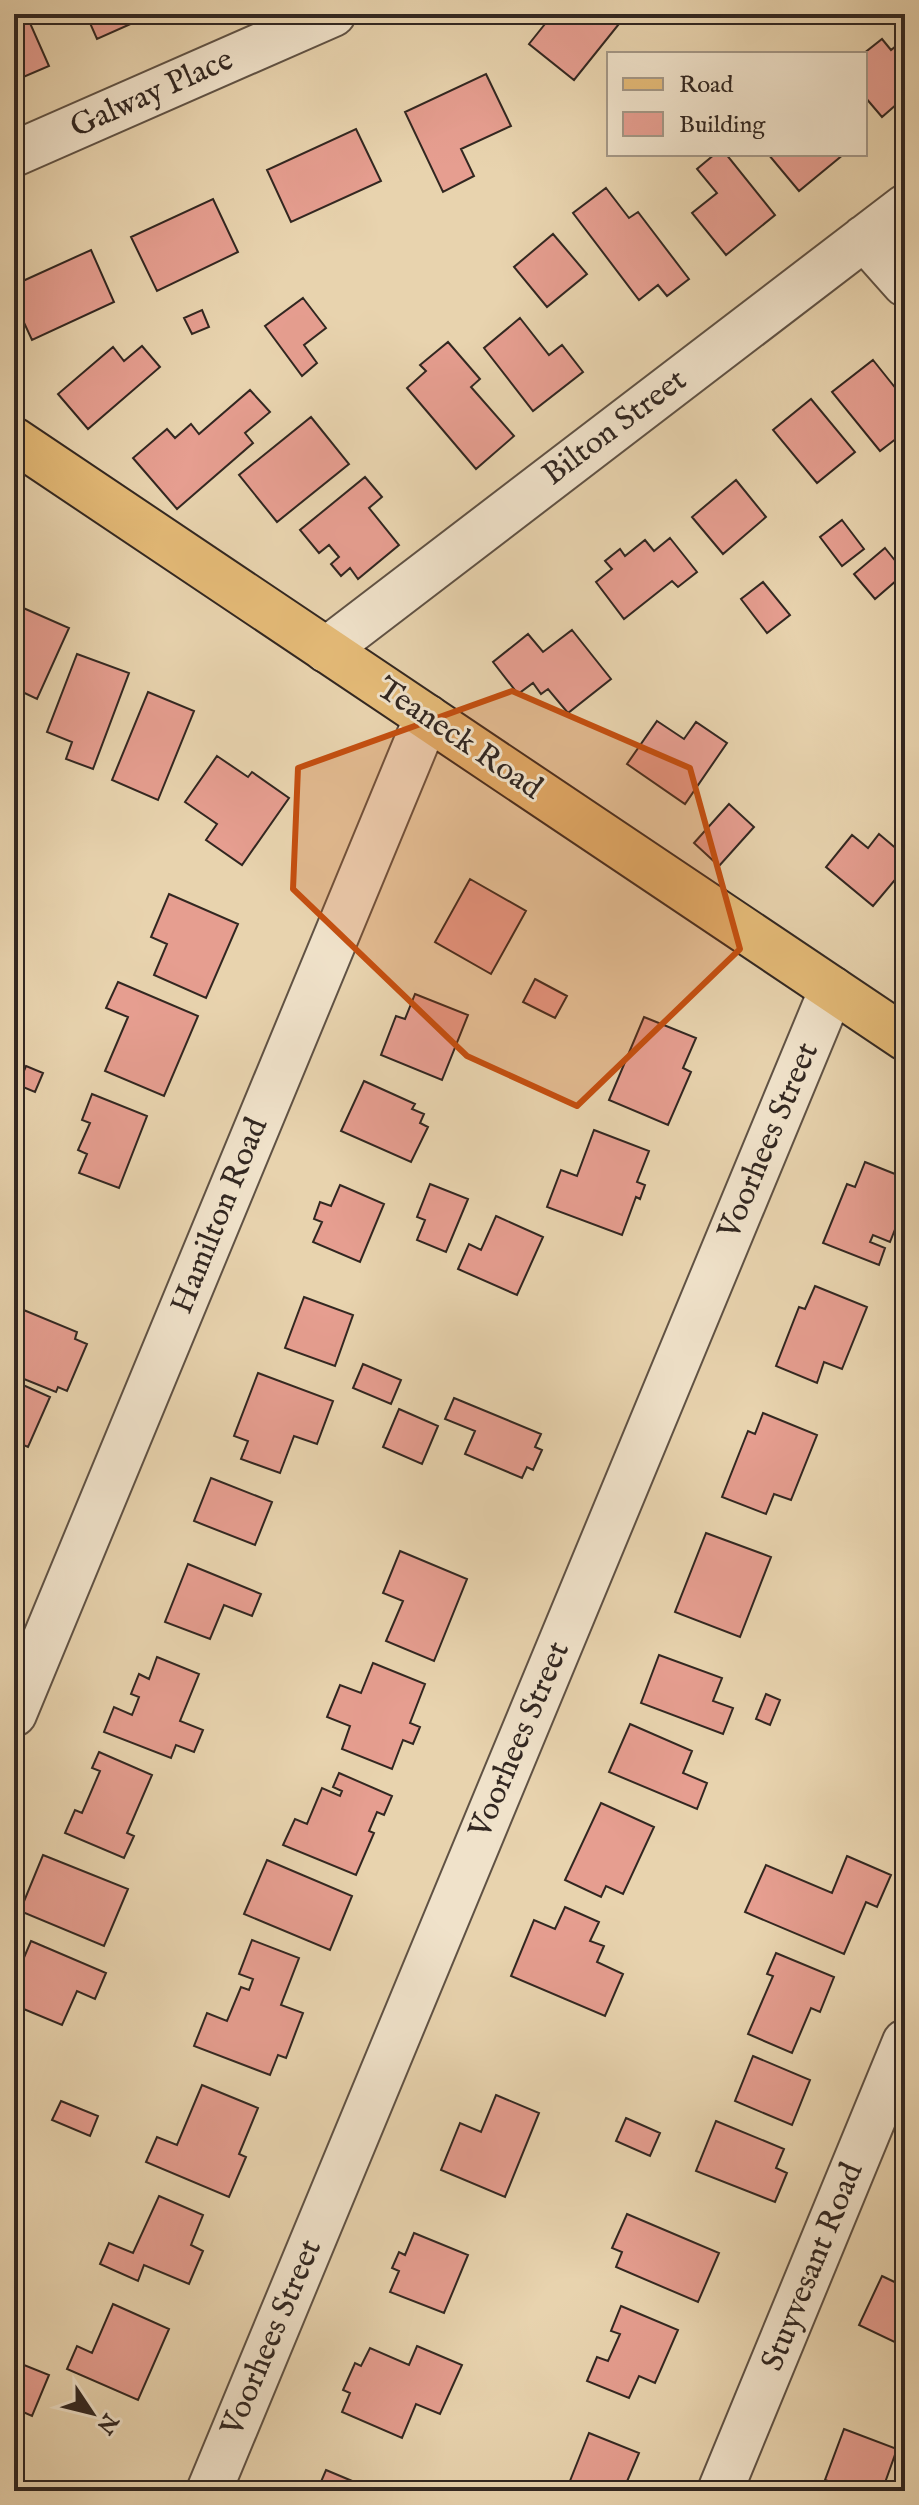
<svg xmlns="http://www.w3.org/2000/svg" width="919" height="2505" font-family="'IM FELL English',serif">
	<rect width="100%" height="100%" fill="#e8d3ae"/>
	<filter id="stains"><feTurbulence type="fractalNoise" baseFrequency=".0025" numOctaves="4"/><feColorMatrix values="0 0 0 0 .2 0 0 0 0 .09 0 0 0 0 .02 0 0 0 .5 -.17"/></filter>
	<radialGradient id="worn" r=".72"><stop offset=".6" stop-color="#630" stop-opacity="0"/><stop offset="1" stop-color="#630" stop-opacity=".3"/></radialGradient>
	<path fill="#e69e90" stroke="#322721" stroke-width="2" d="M19 14H26L49 66 14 81V16Z
		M86 14H153L97 39Z
		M553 14H627L574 80 529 44Z
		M882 39 891 50 901 42 905 47V114L897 104 882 117 865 97 863 54Z
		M486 74 511 126 461 149 474 176 443 192 405 112Z
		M356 129 381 181 291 222 267 170Z
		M715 154H726L775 215 726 255 692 213 717 193 697 169Z
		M768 154H844L799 191Z
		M606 188 629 218 638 212 689 279 667 296 658 285 639 300 573 213Z
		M213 199 238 252 157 291 131 237Z
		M553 234 587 274 547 307 514 267Z
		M91 250 114 302 32 340 14 301V285Z
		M303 298 326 328 304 345 317 363 302 376 265 326Z
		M202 310 209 327 192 334 184 318Z
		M520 318 549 355 562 345 583 372 533 411 484 348Z
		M448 342 480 379 471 387 514 436 476 469 407 388 426 371 420 365Z
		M142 346 160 367 88 429 58 394 113 347 124 361Z
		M873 360 905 400V447L897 438 880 451 832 392Z
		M250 390 270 412 245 433 253 443 177 509 133 458 167 429 175 438 191 424 199 434Z
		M811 399 855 452 817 483 773 430Z
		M311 417 349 464 277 522 239 475Z
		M365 477 382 497 369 508 399 545 358 579 350 568 341 576 331 564 339 557 329 545 319 553 300 530Z
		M736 480 766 517 723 554 692 517Z
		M842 520 864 549 842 566 820 537Z
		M670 538 697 572 678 587 672 581 624 619 596 582 612 569 605 561 620 549 625 556 645 540 654 551Z
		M885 548 905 573 875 599 854 574Z
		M763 582 790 615 767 633 741 599Z
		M21 607 69 628 37 699 14 688V623Z
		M572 630 611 679 568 713 548 689 541 694 533 683 518 694 493 662 528 634 543 652Z
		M77 654 129 673 93 769 66 759 72 742 47 732Z
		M148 692 194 711 158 800 112 780Z
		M657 721 684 739 696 722 727 743 685 804 627 764Z
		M217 756 248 777 252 772 289 798 242 865 206 840 217 824 185 802Z
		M729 804 754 827 719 866 694 843Z
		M879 834 905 856V868L873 906 826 867 852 835 868 848Z
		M470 879 526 911 491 974 435 942Z
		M169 894 238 924 206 998 154 975 167 944 151 937Z
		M535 979 567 996 555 1018 523 1002Z
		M118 982 198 1016 164 1096 105 1071 128 1017 106 1008Z
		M415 994 468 1015 442 1080 381 1055 396 1016 405 1019Z
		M644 1017 696 1038 683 1068 691 1072 668 1125 609 1100Z
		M26 1066 43 1073 35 1092 18 1085Z
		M364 1081 415 1104 412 1109 424 1114 420 1123 428 1127 411 1162 341 1131Z
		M92 1094 147 1116 119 1188 79 1173 87 1154 78 1150 90 1123 82 1120Z
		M594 1130 649 1151 637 1182 645 1185 640 1199 636 1197 622 1235 547 1207 561 1170 577 1176Z
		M865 1162 905 1178V1204L890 1242 873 1235 870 1242 885 1248 879 1265 823 1243 847 1184 855 1187Z
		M430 1184 468 1199 446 1252 417 1240 425 1220 417 1217Z
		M340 1185 384 1204 360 1262 313 1242 322 1222 314 1219 320 1202 331 1206Z
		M496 1216 543 1237 517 1295 458 1269 469 1244 481 1250Z
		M815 1286 867 1307 842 1369 824 1362 817 1383 776 1366 799 1307 805 1309Z
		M304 1297 353 1315 335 1366 285 1348Z
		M14 1306 77 1332 75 1339 87 1344 67 1391 58 1387 56 1392 14 1375Z
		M363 1364 401 1380 391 1404 353 1388Z
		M258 1373 333 1401 317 1444 294 1436 280 1473 241 1459 248 1441 234 1436Z
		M14 1381 50 1397 28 1447 14 1441Z
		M454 1398 541 1434 535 1447 542 1450 533 1470 527 1467 522 1478 465 1454 475 1431 445 1419Z
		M399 1409 438 1426 422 1464 383 1447Z
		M763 1413 817 1435 791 1500 774 1494 766 1514 722 1497 748 1431 755 1434Z
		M211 1478 272 1502 255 1545 194 1521Z
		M706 1533 771 1557 740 1637 675 1612Z
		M400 1551 467 1579 434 1661 386 1641 403 1601 383 1593Z
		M188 1564 261 1594 252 1616 224 1605 210 1639 165 1622Z
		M659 1655 722 1678 713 1701 733 1708 723 1734 641 1703Z
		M157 1657 199 1674 180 1721 203 1730 194 1752 176 1745 171 1758 104 1732 114 1707 132 1715 139 1697 131 1694 139 1674 149 1679Z
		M373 1663 425 1684 410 1723 420 1727 413 1744 403 1740 392 1769 342 1749 350 1726 327 1717 340 1685 361 1693Z
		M766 1694 780 1700 770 1725 756 1719Z
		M630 1724 692 1751 683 1773 707 1783 697 1809 609 1772Z
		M99 1752 152 1775 127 1833 134 1836 124 1858 65 1833 75 1810 82 1813 100 1771 92 1768Z
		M339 1773 392 1796 384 1815 377 1812 369 1831 374 1833 356 1875 283 1845 295 1819 307 1824 322 1788 340 1796 342 1791 333 1787Z
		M601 1803 654 1827 623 1894 606 1886 601 1897 565 1880Z
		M43 1855 128 1889 104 1946 20 1911Z
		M847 1856 891 1875 877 1907 866 1902 844 1954 745 1912 766 1865 832 1893Z
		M267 1860 352 1896 330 1950 244 1914Z
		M565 1907 599 1922 590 1941 604 1946 597 1962 623 1974 605 2016 511 1976 534 1920 555 1929Z
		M252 1940 299 1958 281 2005 303 2013 286 2058 278 2055 270 2075 194 2046 207 2013 227 2021 241 1987 249 1990 253 1979 239 1974Z
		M31 1941 106 1973 95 1999 77 1991 62 2025 14 2005V1981Z
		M776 1953 834 1977 820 2012 811 2008 792 2053 748 2034 773 1976 767 1974Z
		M753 2056 810 2080 792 2125 735 2101Z
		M202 2085 258 2108 239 2154 246 2157 229 2197 146 2162 157 2137 177 2145Z
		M496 2095 539 2113 505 2197 441 2170 460 2123 481 2132Z
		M61 2101 98 2116 90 2136 52 2120Z
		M626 2118 660 2133 650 2156 616 2141Z
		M716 2121 784 2149 776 2168 787 2173 775 2202 696 2171Z
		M159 2196 203 2215 191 2245 203 2251 189 2284 144 2265 138 2281 100 2264 109 2243 133 2253Z
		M627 2214 719 2253 698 2302 616 2267 622 2252 612 2248Z
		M414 2233 468 2255 444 2313 390 2292 399 2271 392 2268 399 2252 405 2255Z
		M882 2276 905 2287V2347L859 2325Z
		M113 2304 169 2329 138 2400 67 2369 77 2346 92 2353Z
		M621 2306 678 2330 655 2383 639 2376 629 2398 587 2381 597 2357 608 2361 620 2334 611 2331Z
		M417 2346 462 2365 440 2414 416 2404 402 2438 342 2412 350 2393 343 2390 355 2363 361 2366 370 2348 409 2365Z
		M14 2361 49 2375 32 2416 14 2408Z
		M844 2429 897 2449 882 2491H856L825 2480Z
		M589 2433 639 2453 623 2491H566Z
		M326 2470 376 2491H317Z
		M14 2477 48 2491H14Z"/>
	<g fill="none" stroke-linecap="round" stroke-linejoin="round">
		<g stroke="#605244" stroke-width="48">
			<path id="minor" d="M14 154 333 14
				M864 238 905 284
				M326 650 905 207
				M14 1714 427 717
				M209 2491 832 989
				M720 2491 905 2042"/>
		</g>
		<g stroke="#322721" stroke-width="48">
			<path id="major" d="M14 440 905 1038"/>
		</g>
		<use href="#minor" stroke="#f0e2ca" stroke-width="44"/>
		<use href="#major" stroke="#e4ba77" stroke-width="44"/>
	</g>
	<path fill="#c44f10" fill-opacity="0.2" stroke="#c44f10" stroke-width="6" stroke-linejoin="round" d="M512 691 690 768 740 949 577 1106 467 1056 293 889 298 768Z"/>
	<g text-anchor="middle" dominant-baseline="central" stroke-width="6" stroke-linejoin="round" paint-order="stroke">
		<g font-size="32" fill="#322721" stroke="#f0e2ca">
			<text transform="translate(152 94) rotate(-24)">Galway Place</text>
			<text transform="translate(615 428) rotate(-37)">Bilton Street</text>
			<text transform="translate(459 739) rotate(34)">Teaneck Road</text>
			<text transform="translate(769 1141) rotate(-67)">Voorhees Street</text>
			<text transform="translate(220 1216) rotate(-68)">Hamilton Road</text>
			<text transform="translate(520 1740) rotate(-67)">Voorhees Street</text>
			<text transform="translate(813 2267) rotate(-68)">Stuyvesant Road</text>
			<text transform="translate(272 2338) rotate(-67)">Voorhees Street</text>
		</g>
	</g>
	<rect width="919" height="2505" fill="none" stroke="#e8d3ae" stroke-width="48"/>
	<rect x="16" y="16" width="887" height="2473" fill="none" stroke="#322721" stroke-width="4"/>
	<rect x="24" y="24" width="871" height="2457" fill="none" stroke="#322721" stroke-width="2"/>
	<rect x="607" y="52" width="260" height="104" fill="#f0e2ca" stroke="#a49786" stroke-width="2"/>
	<rect x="623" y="78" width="40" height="12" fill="#e4ba77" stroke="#a49786" stroke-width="2"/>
	<text x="679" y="92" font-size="24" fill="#322721">Road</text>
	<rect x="623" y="112" width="40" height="24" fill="#e69e90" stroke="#a49786" stroke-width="2"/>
	<text x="679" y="132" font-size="24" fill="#322721">Building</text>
	<g transform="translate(92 2413) rotate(125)" stroke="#f0e2ca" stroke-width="6" paint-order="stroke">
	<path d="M0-6L14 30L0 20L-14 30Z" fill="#322721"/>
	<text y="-12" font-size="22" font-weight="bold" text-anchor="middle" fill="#322721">N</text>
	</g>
	<rect width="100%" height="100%" filter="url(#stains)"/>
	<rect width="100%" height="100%" fill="url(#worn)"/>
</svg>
